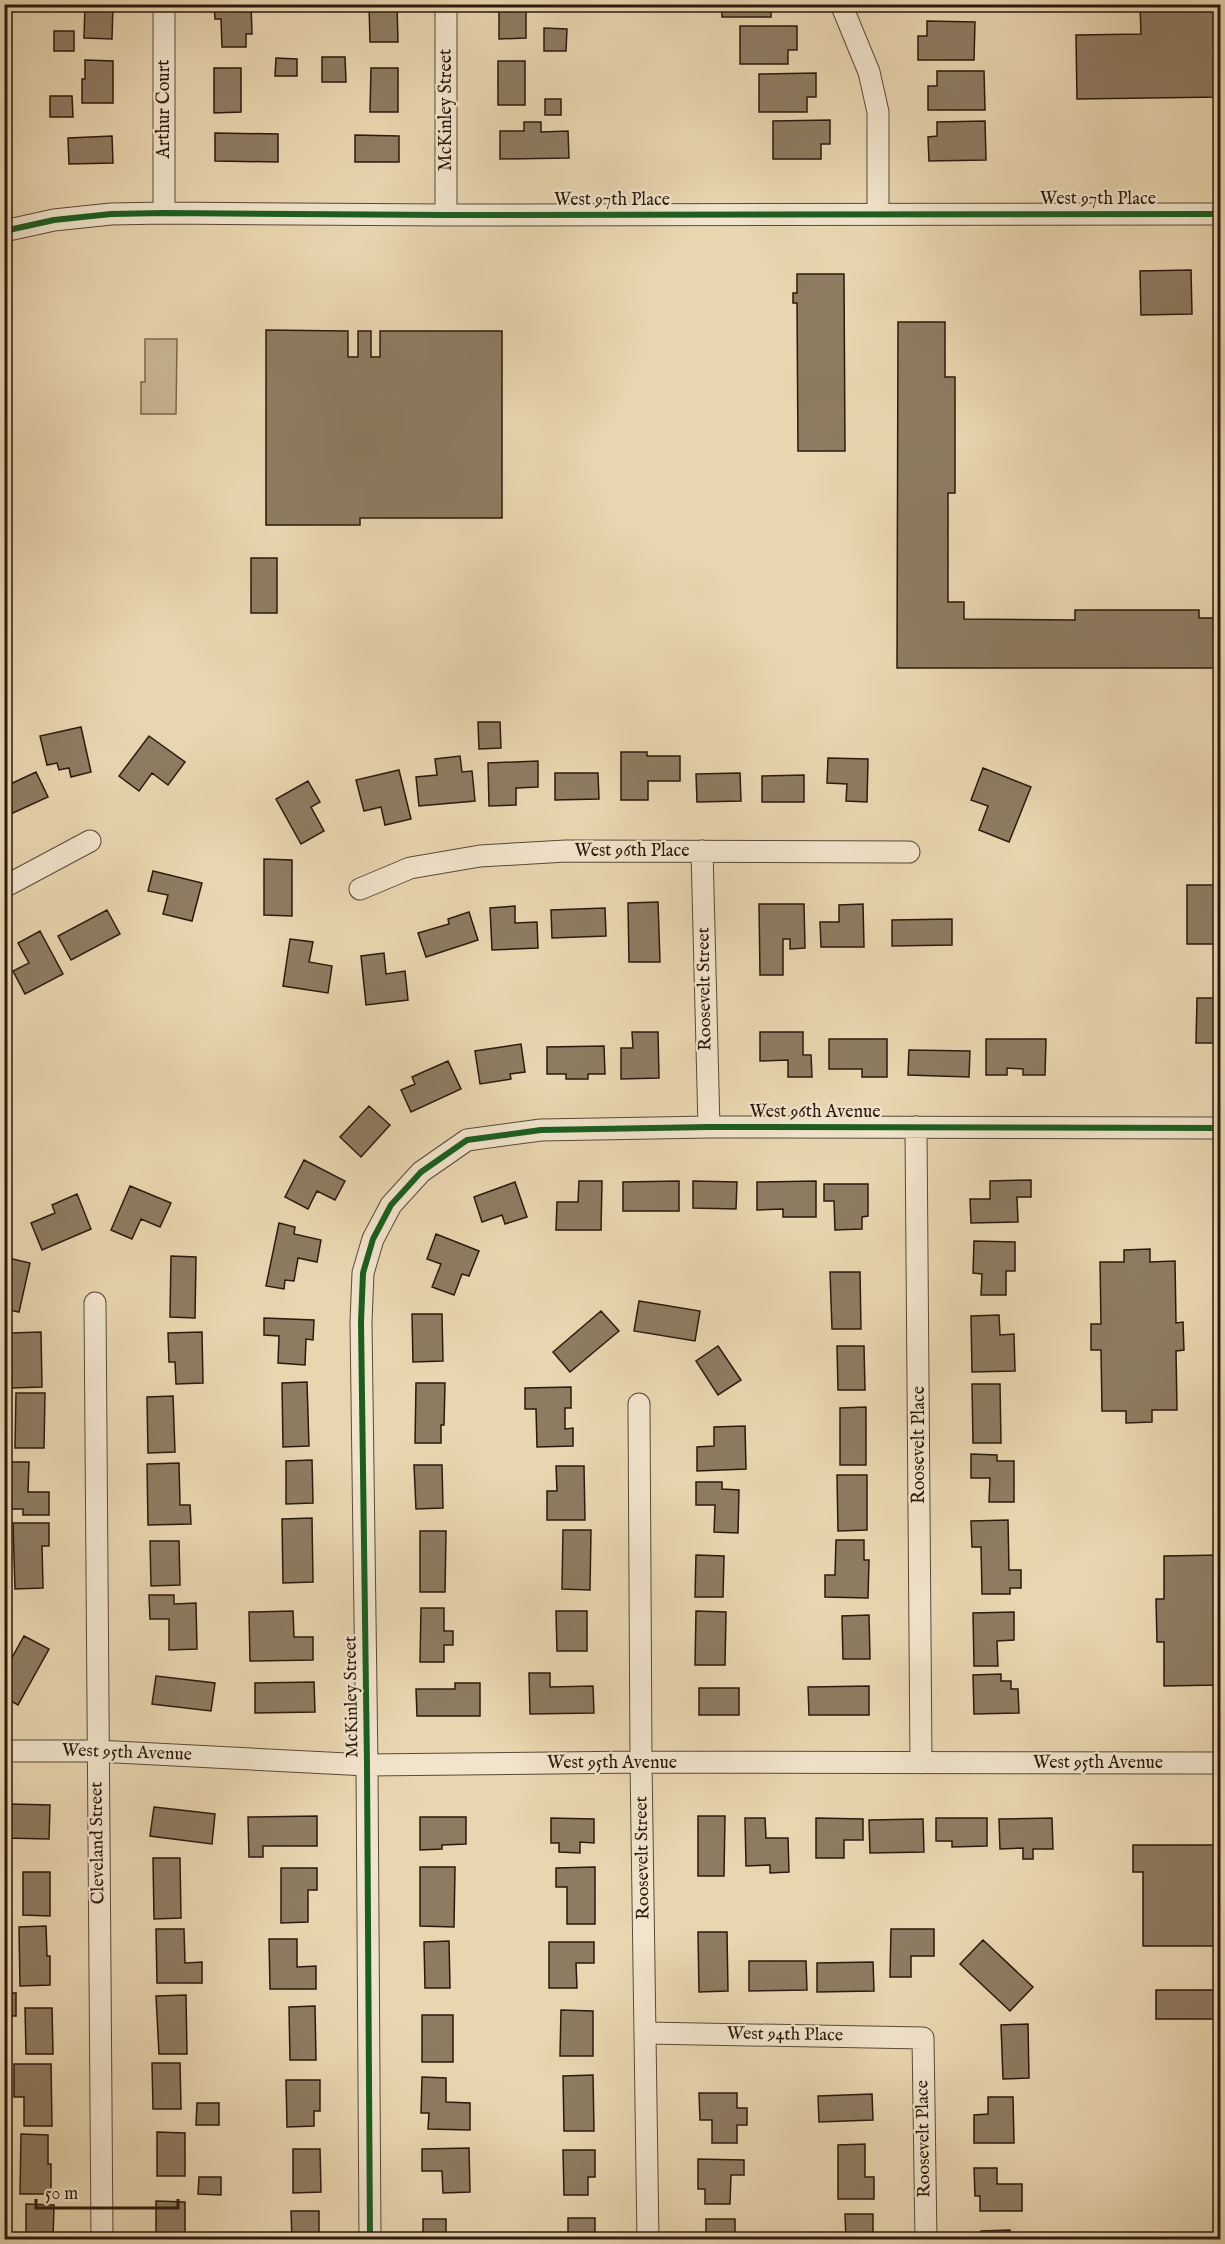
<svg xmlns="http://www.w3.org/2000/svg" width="1225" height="2244" font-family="'IM FELL English',serif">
	<rect width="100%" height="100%" fill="#e9d6b0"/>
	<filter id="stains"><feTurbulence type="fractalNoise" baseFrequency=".00333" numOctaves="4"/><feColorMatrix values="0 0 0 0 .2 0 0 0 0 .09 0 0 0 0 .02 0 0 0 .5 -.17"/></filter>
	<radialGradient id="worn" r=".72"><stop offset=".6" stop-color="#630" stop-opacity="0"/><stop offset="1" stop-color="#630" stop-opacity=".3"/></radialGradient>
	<path fill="#c9b694" stroke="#7a6850" stroke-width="1.5" d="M145 339H177L176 414H141V382H145Z"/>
	<path fill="#8e7c62" stroke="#2b1a0d" stroke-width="1.5" d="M85 4H113L112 39 84 38Z
		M214 4H251L252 34H246V47H222L221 19H215Z
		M369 4H397L398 42H370Z
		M499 4H526V38L499 39Z
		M722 4H771V17H722Z
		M897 4H953V7L897 6Z
		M1140 4H1220V97L1077 99 1076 35 1141 34Z
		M927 21 975 22 974 60H918V36H927Z
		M740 26H797V50H788V64H740Z
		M544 28 567 29 566 51H544Z
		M54 31H74V51H54Z
		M322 57H345L346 82H322Z
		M276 58 297 59V76H275Z
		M85 60 113 61V103H82V79H85Z
		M498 61H525V105H498Z
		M214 68H241V112L214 113Z
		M371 68H398V112H370Z
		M937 71H984L985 110H928V86H937Z
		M816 73V97H807V112H759V74Z
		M50 96H72L73 117H50Z
		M545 99H561V115H545Z
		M830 120V144H821V159H773V121Z
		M985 121 986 160 929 161 928 137 937 136V122Z
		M524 122H541V132L568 131 569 158 500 159V131H524Z
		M215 133 278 134V162L215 161Z
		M355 135 399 136V162H355Z
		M112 136 113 163 69 164 68 138Z
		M1191 270 1192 314 1141 315 1140 271Z
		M797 274H844L845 451H798L797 303H793V293H797Z
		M898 322H945V377H955V493H948V602H964V619L1075 620V610H1199V618H1220V668H897Z
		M266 330 348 331V357H358V331H371V357H380V331H502V518H360V525H266Z
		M251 558H277V613H251Z
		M478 722H500L501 748 479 749Z
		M81 727 91 772 71 777 69 768 59 770 57 763 47 765 40 736Z
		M149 736 185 762 168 785 152 773 139 791 119 776Z
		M621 752H647V756H680V781H648V800H621Z
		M460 756 462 772 472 771 475 801 419 806 416 777 437 775 435 759Z
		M828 758 868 759 867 802 846 801 847 784 827 783Z
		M538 761V787L516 788V805L489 806 488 763Z
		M983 768 1031 787 1009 842 979 830 988 806 971 800Z
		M399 770 411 819 385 825 381 807 364 811 356 780Z
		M36 772 48 797 4 817V787Z
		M555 773H598L599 799 555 800Z
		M740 773 741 801 697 802 696 774Z
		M804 775V802H762V776Z
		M308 781 320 802 311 807 324 831 301 844 276 799Z
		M264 859 292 860V916L264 915Z
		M153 871 202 883 192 921 163 914 168 895 148 891Z
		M1187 885H1220V944H1187Z
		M658 902 660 962H629L628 903Z
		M759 904H804L805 948 790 949V939H783V975H760Z
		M863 904 864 947H821L820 922H839V905Z
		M515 906V923L537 922 538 948 492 950 490 908Z
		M605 908 606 936 552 938 551 910Z
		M107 910 120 934 71 960 58 936Z
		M469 912 478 940 426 957 418 933 449 924 448 919Z
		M952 919V945L892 946V920Z
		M40 931 63 974 25 994 13 971 29 963 18 943Z
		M290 939 313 942 309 962 332 966 328 993 283 986Z
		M384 953 386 974 405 971 408 1000 366 1005 361 956Z
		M1197 998H1220V1043H1196Z
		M632 1032H658L659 1078 621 1079V1048H633Z
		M760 1032H803V1055H811L812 1077H788V1060L760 1061Z
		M829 1039H887V1077H862V1069H829Z
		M986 1039H1046L1045 1075H1023V1069L1007 1068V1075H986Z
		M521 1044 525 1072 510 1074 511 1079 480 1084 475 1051Z
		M604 1046 605 1074H588V1079H566V1074H547V1047Z
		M909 1050 970 1051 969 1077 908 1075Z
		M448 1061 461 1089 411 1112 401 1090 415 1084 412 1077Z
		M369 1106 390 1125 361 1157 340 1137Z
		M304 1160 345 1181 335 1200 317 1191 308 1209 285 1197Z
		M1031 1180V1197H1017L1018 1222 971 1223 970 1199H990V1181Z
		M579 1181H602L601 1230H556L557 1202H578Z
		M679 1181V1211H623V1182Z
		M693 1181 737 1182 736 1209 693 1208Z
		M816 1181V1217H783V1209L757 1210V1182Z
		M515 1182 527 1217 505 1224 502 1215 482 1222 474 1197Z
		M824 1184H868V1216L862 1217V1229L835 1230 834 1201H824Z
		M130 1186 171 1203 160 1227 141 1219 132 1239 111 1230Z
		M77 1194 91 1229 42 1250 31 1223 55 1213 52 1205Z
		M279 1223 295 1227 294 1234 321 1240 317 1262 298 1258 294 1281 285 1280 284 1289 266 1286Z
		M436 1234 479 1251 469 1276 462 1274 454 1295 432 1287 441 1264 427 1259Z
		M974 1241 1015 1242V1271H1006V1295H981L982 1274 973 1273Z
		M1150 1249V1262L1175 1261 1176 1323 1183 1322 1184 1350 1176 1351 1177 1410H1152V1422L1126 1423V1411H1102L1101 1350H1091V1324H1101L1100 1262H1124V1250Z
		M171 1256 196 1257 195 1318 170 1317Z
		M4 1257 30 1263 19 1312 4 1309Z
		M830 1272H860L861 1329H832Z
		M639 1301 700 1311 695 1341 634 1331Z
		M601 1311 619 1331 570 1372 553 1352Z
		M412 1314H442L443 1361 413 1362Z
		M999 1315 1000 1335 1014 1334 1015 1371 972 1372 971 1316Z
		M264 1318 314 1320 313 1340 306 1339 305 1365 278 1363 279 1336 264 1335Z
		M41 1332 42 1387 12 1388 11 1333Z
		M202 1332 203 1383 176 1384 175 1362H169L168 1333Z
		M718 1346 741 1380 718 1395 696 1361Z
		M837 1346H864L865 1390H838Z
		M307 1382 309 1446 283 1447 282 1383Z
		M416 1383H445L444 1425H441V1443H415Z
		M972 1384H1000L1001 1443H973Z
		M571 1387V1408H565V1429L573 1428V1446L537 1447 536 1409H525V1388Z
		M16 1393H45L44 1448H15Z
		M173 1396 175 1452 148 1453 147 1397Z
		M866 1407V1465H840V1408Z
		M745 1426 746 1469 697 1471V1447L714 1446V1427Z
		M971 1454 997 1455V1461H1014V1502H989L990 1478H971Z
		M312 1460 313 1503 286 1504V1461Z
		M4 1462H29L28 1492H49V1515H23V1509H4Z
		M179 1463 180 1505H190L191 1524 148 1525 147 1464Z
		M414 1465H442L443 1508 416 1509Z
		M556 1466H584L585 1520H547V1491H557Z
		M837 1475H867V1530L838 1531Z
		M696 1482H722V1489L739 1490 738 1533 714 1532 715 1505H696Z
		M312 1518 313 1582 283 1583 282 1519Z
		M1008 1520 1009 1570H1021V1588H1010V1594H982L981 1547H972L971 1521Z
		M13 1523H49V1546H42L43 1588 15 1589Z
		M563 1530H591L590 1590 562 1589Z
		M420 1531H446L445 1592H420Z
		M836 1540H864V1560H869L868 1598 825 1597V1575H835Z
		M150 1541H179L180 1585 151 1586Z
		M696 1555 724 1556 723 1597H695Z
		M1220 1555V1685L1164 1686V1642H1157L1156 1599H1164V1556Z
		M149 1595H174V1604L196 1603 197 1649 169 1650V1619H150Z
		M421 1608H444V1631H453V1645H444V1662H420Z
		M293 1611 294 1637H313V1660L250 1661 249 1612Z
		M556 1611H587V1651H557Z
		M696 1611 726 1612 725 1665H695Z
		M1014 1612V1640L997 1641 998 1666H974L973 1613Z
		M869 1615 870 1659H843L842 1616Z
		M24 1636 49 1649 18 1705 4 1697V1672Z
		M529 1673H550V1687L593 1686 594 1713 530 1714Z
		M1001 1674V1681H1011V1689H1018L1019 1713 974 1714 973 1675Z
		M156 1676 215 1683 211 1711 152 1704Z
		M314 1682 315 1712 255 1713V1683Z
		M455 1683H480V1716H417L416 1689H455Z
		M869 1686V1715H809L808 1687Z
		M699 1688H739V1715H699Z
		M9 1804 50 1805 49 1839 4 1838V1810H8Z
		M154 1807 215 1814 212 1844 150 1836Z
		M317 1816V1846H263V1857H249L248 1817Z
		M698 1816H725L724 1876H698Z
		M420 1817H466V1844L442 1845V1849L420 1850Z
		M551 1818 594 1819V1843L580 1842V1853L559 1852V1843H551Z
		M745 1818H765L766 1838H788L789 1872 770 1873V1865L746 1866Z
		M816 1818 863 1819V1840H844V1858H816Z
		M936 1818H987V1846L952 1847V1841H936Z
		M1052 1818 1053 1849H1033V1859H1023V1848L1000 1849 999 1819Z
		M923 1819 924 1852 870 1853 869 1820Z
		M1133 1845H1220V1946H1143V1872H1133Z
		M153 1858H180L181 1918 154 1919Z
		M420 1867H455L454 1927 420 1926Z
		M595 1867V1924H567V1887H556V1868Z
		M281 1868H317V1890H308V1922L281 1923Z
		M23 1872H50V1916L23 1915Z
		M46 1926 47 1956H50V1985L20 1986 19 1927Z
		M156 1929H184L185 1963 202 1962V1983H157Z
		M891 1929H934V1956H911V1977H890Z
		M698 1932H727L728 1991 699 1992Z
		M269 1939H297V1967L316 1966V1989H270Z
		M983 1940 1033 1987 1010 2011 960 1964Z
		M449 1941 450 1988H425L424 1942Z
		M549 1942H594V1963H576L577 1988H549Z
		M749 1961H806L807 1990 749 1991Z
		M873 1962 874 1991 817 1992V1963Z
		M1156 1990H1220V2019H1156Z
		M4 1993H16V2016H4Z
		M186 1995 187 2054H159L156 1996Z
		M315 2006 316 2060H290L289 2007Z
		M25 2008H52L53 2054H26Z
		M561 2010 593 2011V2056H560Z
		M422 2015H453V2062H422Z
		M1028 2024 1029 2078 1003 2079 1001 2025Z
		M152 2063H180L181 2109H153Z
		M14 2064H51L52 2126H24V2097H14Z
		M593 2075 594 2131H564L563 2076Z
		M422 2077 446 2078V2102L470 2103V2130L428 2129 429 2113H421Z
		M286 2080H320V2111H314V2126L287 2127Z
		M1214 2081H1220V2227H1216Z
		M699 2093H737V2108H747V2125H737V2143H712V2120H700Z
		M872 2094 873 2120 819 2122 818 2096Z
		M988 2097H1013L1014 2143H974V2115L988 2114Z
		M197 2103H219V2125H196Z
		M157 2132 185 2133V2176H157Z
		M21 2134 48 2135V2164H51V2194H20Z
		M865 2144V2177H874V2199H838V2145Z
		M469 2148 470 2192 443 2193 442 2171H422V2149Z
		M293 2149H320L321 2192 293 2193Z
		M563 2150H595V2177H588V2195H564Z
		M698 2159 744 2160V2175H731L730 2204H705V2189H698Z
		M974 2168H997V2184H1022V2211H980V2196H975Z
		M199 2177H221V2195L198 2194Z
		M156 2201 185 2202V2240H156Z
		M26 2204 54 2205 53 2240H26Z
		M291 2211H319V2240H292Z
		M845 2214H873V2240H846Z
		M568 2218H595V2240H568Z
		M423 2219H446V2236H470V2240H423Z
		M706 2219H735V2240H706Z
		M1010 2230V2240H981V2231Z
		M202 2235 226 2236V2240H202Z"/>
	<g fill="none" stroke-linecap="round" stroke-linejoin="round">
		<g stroke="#5a4936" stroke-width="23">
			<path id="minor" d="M164 4V213
				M446 4V215
				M841 4 869 72 878 112V214
				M4 231 54 220 111 214 164 213 446 215 1220 214
				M702 851 709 1127
				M4 887 90 841
				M360 889 410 868 480 856 566 851 909 852
				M916 1127 921 1763
				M95 1303 102 2240
				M639 1404 641 1762 648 2240
				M4 1751H97L367 1765 641 1762 1220 1763
				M646 2033 923 2038 926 2240
				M370 2240 367 1765 361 1322 363 1273 373 1239 391 1205 421 1172 467 1140 541 1130 709 1127 1220 1128"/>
		</g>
		<use href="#minor" stroke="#f1e4cc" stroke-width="21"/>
		<g stroke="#f1e4cc" stroke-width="10">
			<path id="cycleway" d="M4 231 54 220 111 214 164 213 446 215 1220 214
				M370 2240 367 1765 361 1322 363 1273 373 1239 391 1205 421 1172 467 1140 541 1130 709 1127 1220 1128"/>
		</g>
		<use href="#cycleway" stroke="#1b5e20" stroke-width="6"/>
	</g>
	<g text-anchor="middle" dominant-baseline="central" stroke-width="4.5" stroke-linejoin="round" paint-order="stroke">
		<g font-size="18" fill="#2b1a0d" stroke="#f1e4cc">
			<text transform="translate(164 109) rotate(-90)">Arthur Court</text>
			<text transform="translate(446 110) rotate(-90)">McKinley Street</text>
			<text x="1098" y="199">West 97th Place</text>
			<text x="612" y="200">West 97th Place</text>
			<text x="632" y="851">West 96th Place</text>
			<text transform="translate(705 989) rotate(-91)">Roosevelt Street</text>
			<text x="815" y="1112">West 96th Avenue</text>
			<text transform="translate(919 1445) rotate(-90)">Roosevelt Place</text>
			<text transform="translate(352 1697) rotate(-91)">McKinley Street</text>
			<text transform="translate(127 1753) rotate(2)">West 95th Avenue</text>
			<text x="612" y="1763">West 95th Avenue</text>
			<text x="1098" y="1763">West 95th Avenue</text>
			<text transform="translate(98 1843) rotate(-91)">Cleveland Street</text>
			<text transform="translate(643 1858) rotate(-91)">Roosevelt Street</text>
			<text transform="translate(785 2035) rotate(1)">West 94th Place</text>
			<text transform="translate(924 2139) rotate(-91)">Roosevelt Place</text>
		</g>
	</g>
	<rect width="1225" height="2244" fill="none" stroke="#e9d6b0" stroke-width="24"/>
	<rect x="6" y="6" width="1213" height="2232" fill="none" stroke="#2b1a0d" stroke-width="3"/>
	<rect x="12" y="12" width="1201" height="2220" fill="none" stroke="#2b1a0d" stroke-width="1.5"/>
	<path d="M36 2199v9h142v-9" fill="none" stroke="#2b1a0d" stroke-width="3"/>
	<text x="45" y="2199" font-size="18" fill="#2b1a0d" stroke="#f1e4cc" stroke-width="4.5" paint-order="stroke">50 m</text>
	<rect width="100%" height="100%" filter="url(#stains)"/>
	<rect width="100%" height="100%" fill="url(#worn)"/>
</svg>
